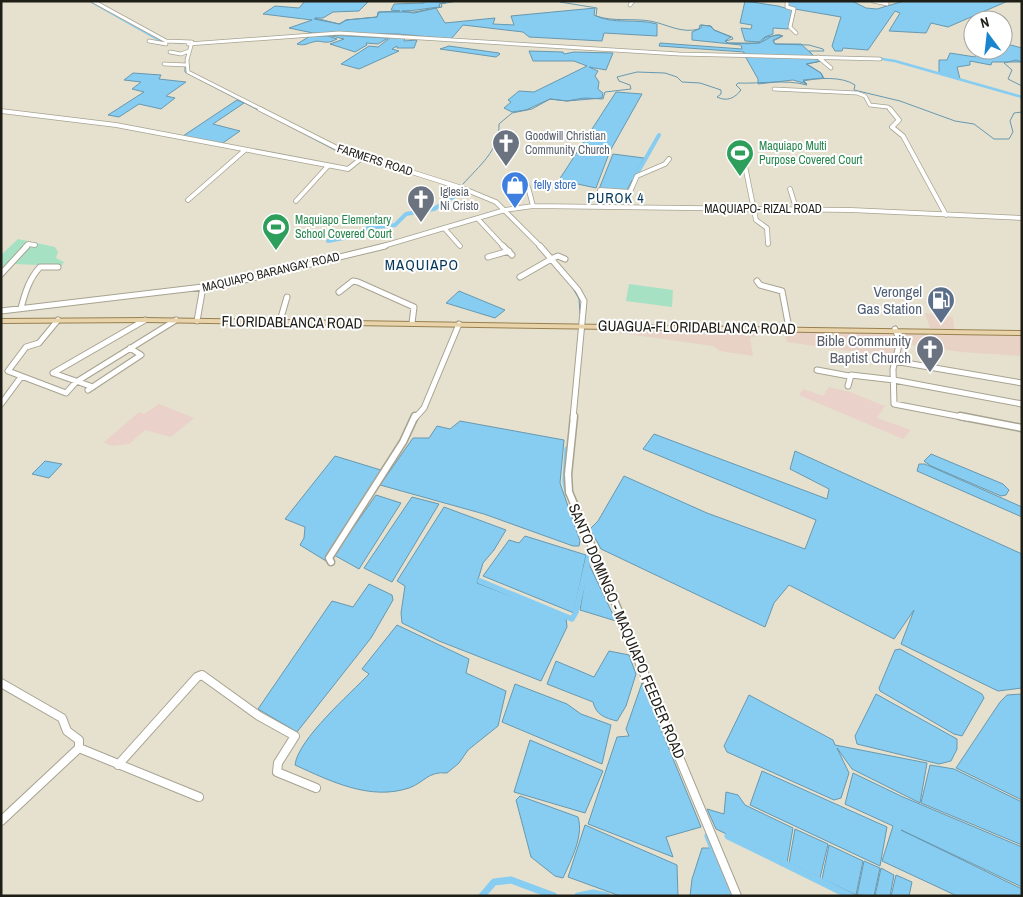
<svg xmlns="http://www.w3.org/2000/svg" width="1023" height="897" font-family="'Archivo Narrow',sans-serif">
	<rect width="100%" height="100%" fill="#e5e1ce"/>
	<path fill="#e7d2c5" d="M925 313 953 317 954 329 930 328Z
		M592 329 758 331 759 336 750 337 753 356 720 351 713 346Z
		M784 330 894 333 898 342 892 357 787 342Z
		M900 333 1022 334V356L962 352 903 344Z"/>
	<path fill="#ead1c9" d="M829 387 850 392 885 406 877 418 911 430 903 439 799 395 803 389 823 396Z
		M159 404 194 418 171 437 145 430 129 444 111 446 104 442 139 412 144 414Z"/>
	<path fill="#a6e1c4" d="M18 239 55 247 58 252 56 258 64 262 61 267H38V265L14 264 1 279V255Z
		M629 284 673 290 672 307 626 301Z"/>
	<path fill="#87ccf1" stroke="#6898af" d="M305 1H369L359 11 333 12 323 18H315L339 24 346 20 377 17 379 12 400 11 391 10 394 4 424 3V1L446 2 439 4 440 7C427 8 415 11 402 11L414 13 436 8 445 23 495 18 493 24 514 25 511 16 595 8 594 15C613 25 636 18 657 24V36L604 33 602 41 529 37 523 32 463 25 451 39 398 34 313 33 289 28 312 20 263 14 275 6 299 8Z
		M745 1 778 6 792 10 788 29 773 28V34L765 37 759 42 745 41 741 28 751 29 752 25 740 23Z
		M787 1H852L866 8 877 9 904 1H1008L948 27 931 23 926 33 889 31 900 13 895 11 868 50 843 48 842 51H835L832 46 841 17 789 8Z
		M701 25 710 26 714 30 731 37 725 41 728 43H760L766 37 780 35 782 36 773 40 775 44H801L814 56 744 55V52L659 46 660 43 742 49 741 45 692 40V32L701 28Z
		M328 35 388 38 378 44 366 43 367 45 355 52 330 44 344 39Z
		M310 36H328L337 39C325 46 322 39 313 42 306 44 304 46 297 44Z
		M391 37 405 38 404 41 417 40 414 48H397V46L392 49 399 51 359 69 341 64 369 46 378 47Z
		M1003 43 1022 48V62H992L991 65 970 61V65L957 67 960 79 939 74V60H947L950 53 975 57 978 50H1003Z
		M449 46 499 53 500 54 496 57 440 49Z
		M529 51 563 52 564 54 574 52 613 53 606 70 589 67 598 71 595 76 599 82 598 89 603 93 602 98 567 101 550 99 526 110 512 112 504 108 511 102 508 100 519 91 534 92 587 66 574 61H533Z
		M745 56 813 58 821 61 806 64 821 73 823 78 803 80 807 84 793 80 758 84V79Z
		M133 73 161 75 159 79 186 82 166 96 175 98 161 109 139 104 119 117 108 115 144 92 132 89 141 82 124 80Z
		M616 92 642 94 610 151 596 188 559 180Z
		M237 100 244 103 213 124 240 131 220 145 183 136Z
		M613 154 644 158 627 190 599 189Z
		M459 291 505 310 495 318 446 303Z
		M460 421 564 440 560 483 580 541 579 546H573L484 514 380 485 413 438H429L437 426 450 429Z
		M654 434 827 499 829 489 790 469 795 451 1022 554V688L998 691 901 644 914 610 894 639 789 585 774 603 765 627 601 549 590 529 598 521 624 476 707 513 805 549 816 520 643 449Z
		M931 454 1003 484 1009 490 1006 495 1001 496 931 466 924 461Z
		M335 456 384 471 326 561 300 545 304 538 305 527 285 519Z
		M45 461 62 464 49 478 32 474Z
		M919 464H925L1022 507V517L917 471Z
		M376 495 401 503 359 569 334 555Z
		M412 497 439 504 392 582 364 568Z
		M444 507 506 530 494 550 483 563 477 583 566 617 567 627 541 681 439 641 402 623 401 613 405 586 397 581Z
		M525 536 586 555 574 613 483 576 509 540 519 543Z
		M588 562 616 621 580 610Z
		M369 584 392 595 393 600 371 638 297 732 258 709 332 601 353 607Z
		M397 625 469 659 466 673 506 691 498 726 468 750 459 763 447 773C428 771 425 782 409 788 370 801 330 781 295 765 298 739 350 694 369 674L362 669Z
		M900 649 982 694 984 698 962 736 954 734 880 691 879 688 895 650Z
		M609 651 629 655 636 674 626 706 617 721C605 718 596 715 593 702L547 684 556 661 594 677Z
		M642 683 701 827 666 837 673 857 588 824 617 737 629 736 626 729Z
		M515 684 567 704 581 714 611 725 602 764 502 722Z
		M876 694 957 739V749L951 761 939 764 857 744 855 736Z
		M1022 694V800L956 768 1000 702 1007 695Z
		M749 695 833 740 835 745 927 763 920 803 852 769 837 748 849 773 841 798 834 800 727 752 724 746Z
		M530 740 603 771 585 813 514 792Z
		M930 765 954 769 1022 802V845L921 803Z
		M762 771 887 827 880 866 750 805Z
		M853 773 903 797 1022 847V887L901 830 1022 889V896H957L882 861 893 826 845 804Z
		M726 792 738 795 745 805 793 828 787 863 716 829 707 809 724 814Z
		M520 796 578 817C584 836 571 860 563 878L555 876 531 857 516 800Z
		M585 825 677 865 678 896H620L568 877Z
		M795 829 828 844 820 878 789 863Z
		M829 845 863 861 856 895 822 879Z
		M702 848H712L729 896H690L692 879Z
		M864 861 880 868 874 896 857 895Z
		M881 868 894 875 890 896H875Z
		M896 875 912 882 909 896H891Z"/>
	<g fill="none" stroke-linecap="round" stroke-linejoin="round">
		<path stroke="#6898af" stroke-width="1" d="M562 1 560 2 597 8 596 16C614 22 632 18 650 21 667 24 681 34 699 29L700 25 711 26 714 30 732 37 733 39 726 41 728 43C738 43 751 45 761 42 770 39 773 32 783 36L773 41 775 44 809 45 823 49 824 51H809L814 56
			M314 19 340 24 346 20 377 17 378 12H414L442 7 441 4 457 1
			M822 61 807 64 821 73 824 78
			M1022 62 1016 60 1004 63 1012 70 1008 79 1022 86
			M185 64 187 53
			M185 66V72L260 111
			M264 113 335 150 348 154
			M463 184C479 166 500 150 499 124L512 113 532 109 550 99 567 101 584 98 603 99 605 92 631 89 630 85 619 81 617 77 637 72 665 73 677 77 682 82 700 83 721 90V94L717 97C727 102 735 98 741 90L736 85 738 83C761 84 785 79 807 85L803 81C818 78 842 76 855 85L854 90 900 101 955 121 974 124 994 139H1009L1013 132 1010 121 1014 113 1022 112
			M571 285 579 299 580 314"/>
		<path stroke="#87ccf1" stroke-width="2.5" d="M90 1 159 40 183 43
			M876 58 895 61 1022 97"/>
		<path stroke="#87ccf1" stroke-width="4" d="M634 179 659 135
			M328 241 349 237 368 228 395 225 406 214 434 209 464 190"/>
		<path stroke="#87ccf1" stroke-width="5.5" d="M567 449 565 482 568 495
			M480 581 572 619 576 612 590 551"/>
		<path stroke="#87ccf1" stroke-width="7" d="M708 836 732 896
			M728 836 850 896
			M482 896 494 882 511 880 554 896
			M578 896 593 893 607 896"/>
		<g stroke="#a7a391" stroke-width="4.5">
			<path id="minor-far4" d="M93 1 166 41 192 42 187 60 188 72 263 110
				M787 1V7L794 9 790 27 796 33
				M873 1 887 4V1
				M630 5 633 1
				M149 41 166 44
				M188 44 339 33 679 54 880 59
				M170 52 181 54 189 51
				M818 57 831 68
				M164 64 187 65
				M774 89 857 93 865 96 870 105 888 107 891 110"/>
		</g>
		<g stroke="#a7a391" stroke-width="5.5">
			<path id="minor-far3" d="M260 109 339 149 462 188 496 202 541 247
				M890 109 899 120 892 127 903 136 946 215
				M1 111 116 125 348 169 363 157
				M744 161 756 220 767 228 768 244
				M528 187 533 206
				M790 189 796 208
				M188 200 245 150
				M296 201 328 166
				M600 207V190L630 192 637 176 665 164 669 159
				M478 219 504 247
				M445 229 460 246
				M25 247 28 244 35 245
				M380 247 505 210 533 206 851 210 1022 218"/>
		</g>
		<g stroke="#a7a391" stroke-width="7">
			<path id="minor-far2" d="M503 246 512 255
				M540 246 578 290 584 301 573 418
				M488 257 509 251
				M1 274 27 246
				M520 277 553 258 558 256 565 259
				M757 281 760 285 782 291 789 328
				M339 292 353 281 358 282 414 307 412 323
				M21 308C25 293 29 279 40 267H58
				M1 311 228 284 385 246
				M58 320 39 343 26 347 8 371 66 393 76 382 176 320
				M197 321 203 287
				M280 321 287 297
				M895 329 900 341 893 369 894 404 967 418
				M894 361 1022 383
				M817 370 849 376
				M53 373 145 320
				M53 373 93 387
				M848 386 851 375 894 380 1022 404
				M88 390 141 355 130 348
				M1 404 21 377
				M415 418 424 408 459 324"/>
		</g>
		<g stroke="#a7a391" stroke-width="9">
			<path id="minor-far1" d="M574 416 568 474 569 492 627 631
				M960 416 1022 428
				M331 562 329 558 403 442 415 416"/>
		</g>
		<g stroke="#a7a391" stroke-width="10">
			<path id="minor" d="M626 630 737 896
				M1 683 62 718 67 731 79 740V748L1 821
				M79 748 199 797
				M118 765 197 677 202 675 259 716 295 736 278 763 277 772 316 788"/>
		</g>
		<g stroke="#978051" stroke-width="2">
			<path id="major" d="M145 318 1022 331V335L145 322 1 323V319Z"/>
		</g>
		<use href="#minor-far4" stroke="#fff" stroke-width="3"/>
		<use href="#minor-far3" stroke="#fff" stroke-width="4"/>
		<use href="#minor-far2" stroke="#fff" stroke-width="5"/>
		<use href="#minor-far1" stroke="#fff" stroke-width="6"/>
		<use href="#minor" stroke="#fff" stroke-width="8"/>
		<use href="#major" fill="#e8d3aa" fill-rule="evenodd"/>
	</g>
	<defs>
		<g id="church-pin" transform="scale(1.4375)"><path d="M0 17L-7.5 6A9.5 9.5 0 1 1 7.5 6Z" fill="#6b7280" stroke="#fff"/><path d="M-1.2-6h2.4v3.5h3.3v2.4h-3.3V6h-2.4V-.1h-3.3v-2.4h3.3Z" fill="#fff"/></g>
		<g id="stadium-pin" transform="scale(1.4375)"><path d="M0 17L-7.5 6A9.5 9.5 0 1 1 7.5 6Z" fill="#2e9e5b" stroke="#fff"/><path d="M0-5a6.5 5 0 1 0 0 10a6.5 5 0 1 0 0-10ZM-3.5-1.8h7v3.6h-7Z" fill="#fff"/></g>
		<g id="shop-pin" transform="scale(1.4375)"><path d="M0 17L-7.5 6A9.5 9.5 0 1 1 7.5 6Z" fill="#3f7fe0" stroke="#fff"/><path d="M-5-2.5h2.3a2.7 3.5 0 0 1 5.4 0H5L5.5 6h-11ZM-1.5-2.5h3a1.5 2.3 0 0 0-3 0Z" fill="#fff"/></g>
		<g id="fuel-pin" transform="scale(1.4375)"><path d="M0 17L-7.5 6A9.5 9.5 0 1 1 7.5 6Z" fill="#5c6f8a" stroke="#fff"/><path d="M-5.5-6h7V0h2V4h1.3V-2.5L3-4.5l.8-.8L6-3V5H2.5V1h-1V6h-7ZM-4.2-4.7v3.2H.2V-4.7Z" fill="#fff"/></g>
	</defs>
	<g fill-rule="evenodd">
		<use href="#church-pin" x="506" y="143"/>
		<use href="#stadium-pin" x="740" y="153"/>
		<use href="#shop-pin" x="515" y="185"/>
		<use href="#church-pin" x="421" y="199"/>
		<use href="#stadium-pin" x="276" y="227"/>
		<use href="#fuel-pin" x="941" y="300"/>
		<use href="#church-pin" x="930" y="349"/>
	</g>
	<g text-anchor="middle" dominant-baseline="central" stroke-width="4" stroke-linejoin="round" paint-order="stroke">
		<g font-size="12" fill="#5b616d" stroke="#fff" text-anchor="start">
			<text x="525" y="136">Goodwill Christian<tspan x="525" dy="14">Community Church</tspan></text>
			<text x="440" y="192">Iglesia<tspan x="440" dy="14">Ni Cristo</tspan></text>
		</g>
		<g font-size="12" fill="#27864d" stroke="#fff" text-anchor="start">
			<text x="759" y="146">Maquiapo Multi<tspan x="759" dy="14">Purpose Covered Court</tspan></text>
			<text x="295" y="220">Maquiapo Elementary<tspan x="295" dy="14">School Covered Court</tspan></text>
		</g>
		<g font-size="12" fill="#1e1d16" stroke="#fff">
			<text transform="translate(375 160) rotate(18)">FARMERS ROAD</text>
			<text x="763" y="209">MAQUIAPO- RIZAL ROAD</text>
			<text transform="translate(271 272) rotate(-13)">MAQUIAPO BARANGAY ROAD</text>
		</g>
		<g font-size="12" fill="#366cbe" stroke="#fff" text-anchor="start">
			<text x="534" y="185">felly store</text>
		</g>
		<g font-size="14" letter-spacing="1" fill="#03375a" stroke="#fff">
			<text x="616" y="198">PUROK 4</text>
		</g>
		<g font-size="15" letter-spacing="1" fill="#03375a" stroke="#fff">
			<text x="422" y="264">MAQUIAPO</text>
		</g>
		<g font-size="15" fill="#4e5e75" stroke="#fff" text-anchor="end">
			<text x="922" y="291">Verongel<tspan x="922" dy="17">Gas Station</tspan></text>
		</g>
		<g font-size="15" fill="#1e1d16" stroke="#fff">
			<text transform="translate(292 322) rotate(1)">FLORIDABLANCA ROAD</text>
			<text transform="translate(697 327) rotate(1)">GUAGUA-FLORIDABLANCA ROAD</text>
			<text transform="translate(627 631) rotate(67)">SANTO DOMINGO - MAQUIAPO FEEDER ROAD</text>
		</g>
		<g font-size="15" fill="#5b616d" stroke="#fff" text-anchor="end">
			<text x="911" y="340">Bible Community<tspan x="911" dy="17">Baptist Church</tspan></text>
		</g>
	</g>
	<rect width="1023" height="897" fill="none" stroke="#1e1d16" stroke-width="5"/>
	<g transform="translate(988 35) rotate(345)"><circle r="24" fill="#ffffff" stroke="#a5a5a2"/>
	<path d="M0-4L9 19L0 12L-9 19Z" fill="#1985cf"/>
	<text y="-8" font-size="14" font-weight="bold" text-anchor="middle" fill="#1e1d16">N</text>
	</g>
</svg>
